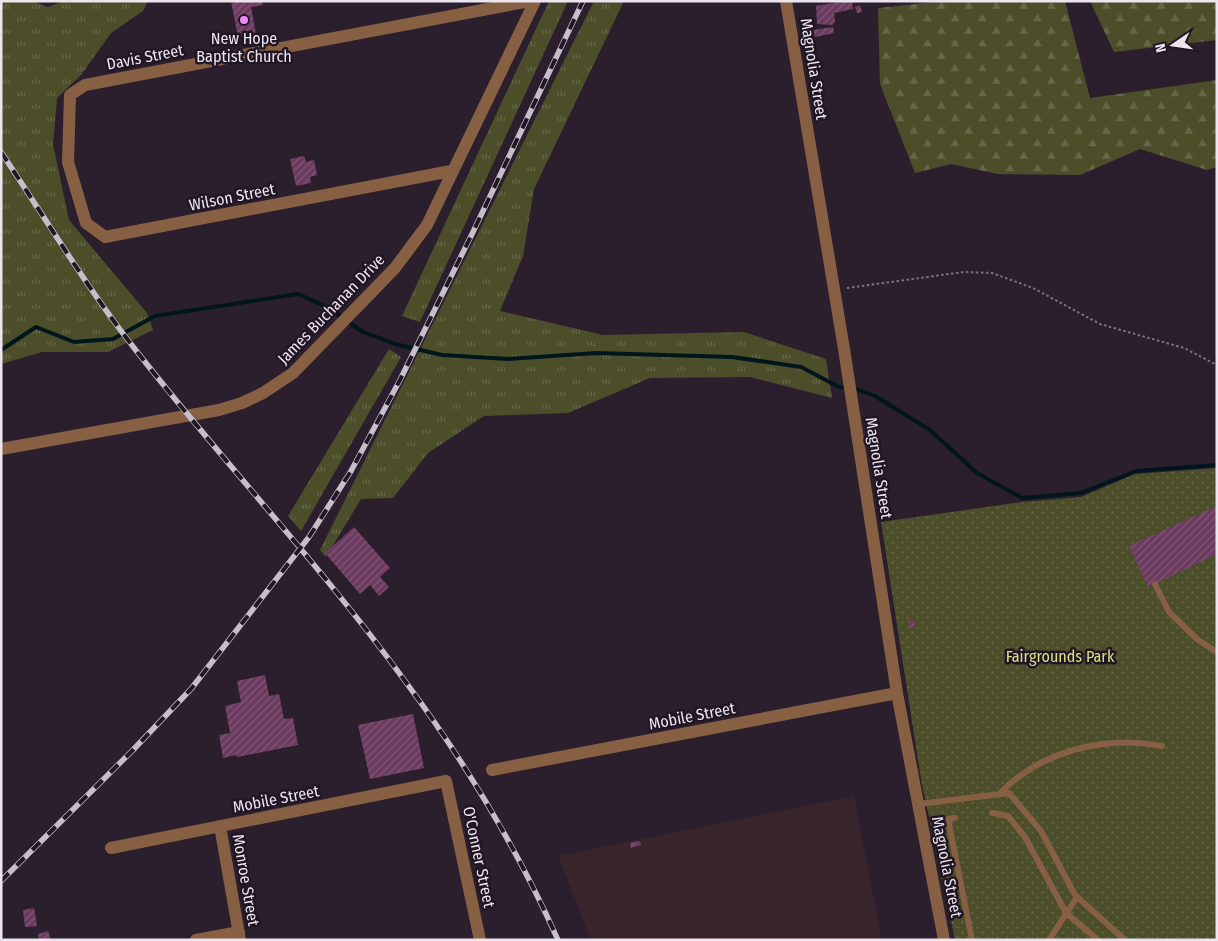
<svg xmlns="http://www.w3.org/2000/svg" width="1218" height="941" font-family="'Fira Sans Condensed',sans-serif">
	<defs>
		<pattern id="grass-tufts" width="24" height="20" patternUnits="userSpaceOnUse" patternTransform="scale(1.25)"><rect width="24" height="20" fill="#4c4e2a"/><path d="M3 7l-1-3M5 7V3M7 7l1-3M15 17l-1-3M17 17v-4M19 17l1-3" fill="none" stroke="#666749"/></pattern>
		<pattern id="forest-firs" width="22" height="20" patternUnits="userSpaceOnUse" patternTransform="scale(1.25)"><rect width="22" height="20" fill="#4c4e2a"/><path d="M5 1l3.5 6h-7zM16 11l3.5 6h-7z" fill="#666749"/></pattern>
		<pattern id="park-dots" width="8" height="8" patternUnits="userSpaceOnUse" patternTransform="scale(1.25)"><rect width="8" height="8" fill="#4c4e2a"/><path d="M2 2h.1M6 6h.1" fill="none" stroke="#666749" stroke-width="1.8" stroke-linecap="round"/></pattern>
		<pattern id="building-hatch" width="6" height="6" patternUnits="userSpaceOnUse" patternTransform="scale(1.25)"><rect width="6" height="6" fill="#6c3b5f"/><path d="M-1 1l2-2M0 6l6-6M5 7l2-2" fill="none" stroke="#815776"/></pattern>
	</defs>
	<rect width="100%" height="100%" fill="#2b1f2e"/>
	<path fill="#38252b" d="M854 796 882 940H591L558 856Z"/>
	<path fill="url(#grass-tufts)" d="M1 1H32L48 7 63 1H148L143 11 111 33 81 75 57 98 53 144 69 220 147 313 153 330 108 352H42L1 364Z
		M549 1H568L420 322 402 316Z
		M594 1H624L534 189 523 256 500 311 603 335 744 332 826 359 832 398 750 377 650 378 568 413 484 416 428 453 393 498 361 499 326 557 320 550Z
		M389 349 401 357 301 531 288 516Z"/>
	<path fill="url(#forest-firs)" d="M942 1H1065L1090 98 1217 80V167L1207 170 1140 149 1080 175 998 174 951 164 915 173 880 84 878 8Z
		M1090 1H1217V40L1114 52Z"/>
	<path fill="url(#park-dots)" d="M1217 468V940H955L921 779 881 522 1022 502 1081 497 1135 474Z"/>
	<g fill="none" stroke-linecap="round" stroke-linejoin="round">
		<path stroke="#00151c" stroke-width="4" d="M1 350 36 327 74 342 113 339 155 316 298 294 327 307 363 332 395 344 442 355 508 359 596 353 732 357 801 367 839 387 859 390 875 396 930 430 977 473 1022 498 1081 493 1136 471 1217 465"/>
	</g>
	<path fill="url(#building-hatch)" d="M231 1H262L263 5 251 7 256 34 238 37Z
		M844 1H852L853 9 834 13 835 22 833 23V25L817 24 816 6Z
		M860 5 862 12 857 13 855 7Z
		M833 27 834 33 815 37 813 30Z
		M304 156 306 162 314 160 317 175 310 177 311 183 296 186 290 159Z
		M1217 506V554L1148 587 1129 546Z
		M354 527 390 568 380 577 389 587 379 596 370 585 360 594 325 553Z
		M914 620 915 627 909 628 908 621Z
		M265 675 269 696 279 694 284 719 293 718 298 745 237 757 236 755 223 758 219 735 230 733 225 706 241 702 237 681Z
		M413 714 424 768 370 779 358 725Z
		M640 841 641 845 631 848 630 843Z
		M34 908 37 926 25 927 23 910Z
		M48 931 51 940H39L38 934Z"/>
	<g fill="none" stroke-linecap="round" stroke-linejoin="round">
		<path stroke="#7d7380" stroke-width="2" stroke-dasharray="2.5 2.5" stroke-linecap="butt" d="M847 288 964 272 992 273 1033 288 1100 324 1184 348 1217 365"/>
		<path stroke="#876044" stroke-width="6" d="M1155 584 1169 612 1198 640 1217 652
			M999 794C1041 751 1104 735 1162 746
			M919 804 1009 793 1041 831 1075 895 1125 940
			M992 813 1008 816 1025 837 1066 913 1098 940
			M955 818 948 819 972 940
			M1049 940 1077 897"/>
		<path stroke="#876044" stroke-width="12" d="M786 1 844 349 897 693 944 940
			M451 171 105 237 86 223 68 162 70 95 85 85 530 1
			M1 449 219 410 242 403 263 393 293 373 395 268 427 225 535 1
			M492 770 897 693
			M220 826 240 940
			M111 848 446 781 480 940
			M196 940 239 932"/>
		<g stroke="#c6bec9" stroke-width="5.5">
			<path id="rail" d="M1 152C46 219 88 290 138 353 225 464 322 567 405 681 465 762 517 848 558 940
				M1 881 132 751 191 689 309 537 351 471 400 380 473 232 583 1"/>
		</g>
		<use href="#rail" stroke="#211624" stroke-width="4" stroke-dasharray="11" stroke-linecap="butt"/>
	</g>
	<circle fill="#ed8cf9" stroke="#211624" stroke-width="2" cx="244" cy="20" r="5"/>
	<g text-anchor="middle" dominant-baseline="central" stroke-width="5" stroke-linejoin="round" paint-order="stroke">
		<g font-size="16" fill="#ece5ef" stroke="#211624">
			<text x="244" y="38">New Hope<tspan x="244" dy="18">Baptist Church</tspan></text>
		</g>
		<g font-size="16" fill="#ece5ef" stroke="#211624">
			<text transform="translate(145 57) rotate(-11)">Davis Street</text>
			<text transform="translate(814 69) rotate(81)">Magnolia Street</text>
			<text transform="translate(232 197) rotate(-11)">Wilson Street</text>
			<text transform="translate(331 309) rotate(-46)">James Buchanan Drive</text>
			<text transform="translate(879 468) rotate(81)">Magnolia Street</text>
			<text transform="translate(692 716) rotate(-11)">Mobile Street</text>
			<text transform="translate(276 799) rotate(-11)">Mobile Street</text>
			<text transform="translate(479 857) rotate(78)">O'Conner Street</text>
			<text transform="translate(947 867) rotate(79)">Magnolia Street</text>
			<text transform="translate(246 880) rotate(80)">Monroe Street</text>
		</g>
		<g font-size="16" fill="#dae084" stroke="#211624">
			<text x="1060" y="656">Fairgrounds Park</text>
		</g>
	</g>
	<rect width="1218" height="941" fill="none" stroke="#ece5ef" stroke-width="5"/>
	<g transform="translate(1173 45) rotate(257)" stroke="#211624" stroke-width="4" paint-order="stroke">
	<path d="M0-4L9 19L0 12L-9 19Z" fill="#ece5ef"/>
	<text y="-8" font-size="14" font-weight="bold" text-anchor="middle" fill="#ece5ef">N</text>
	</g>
</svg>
